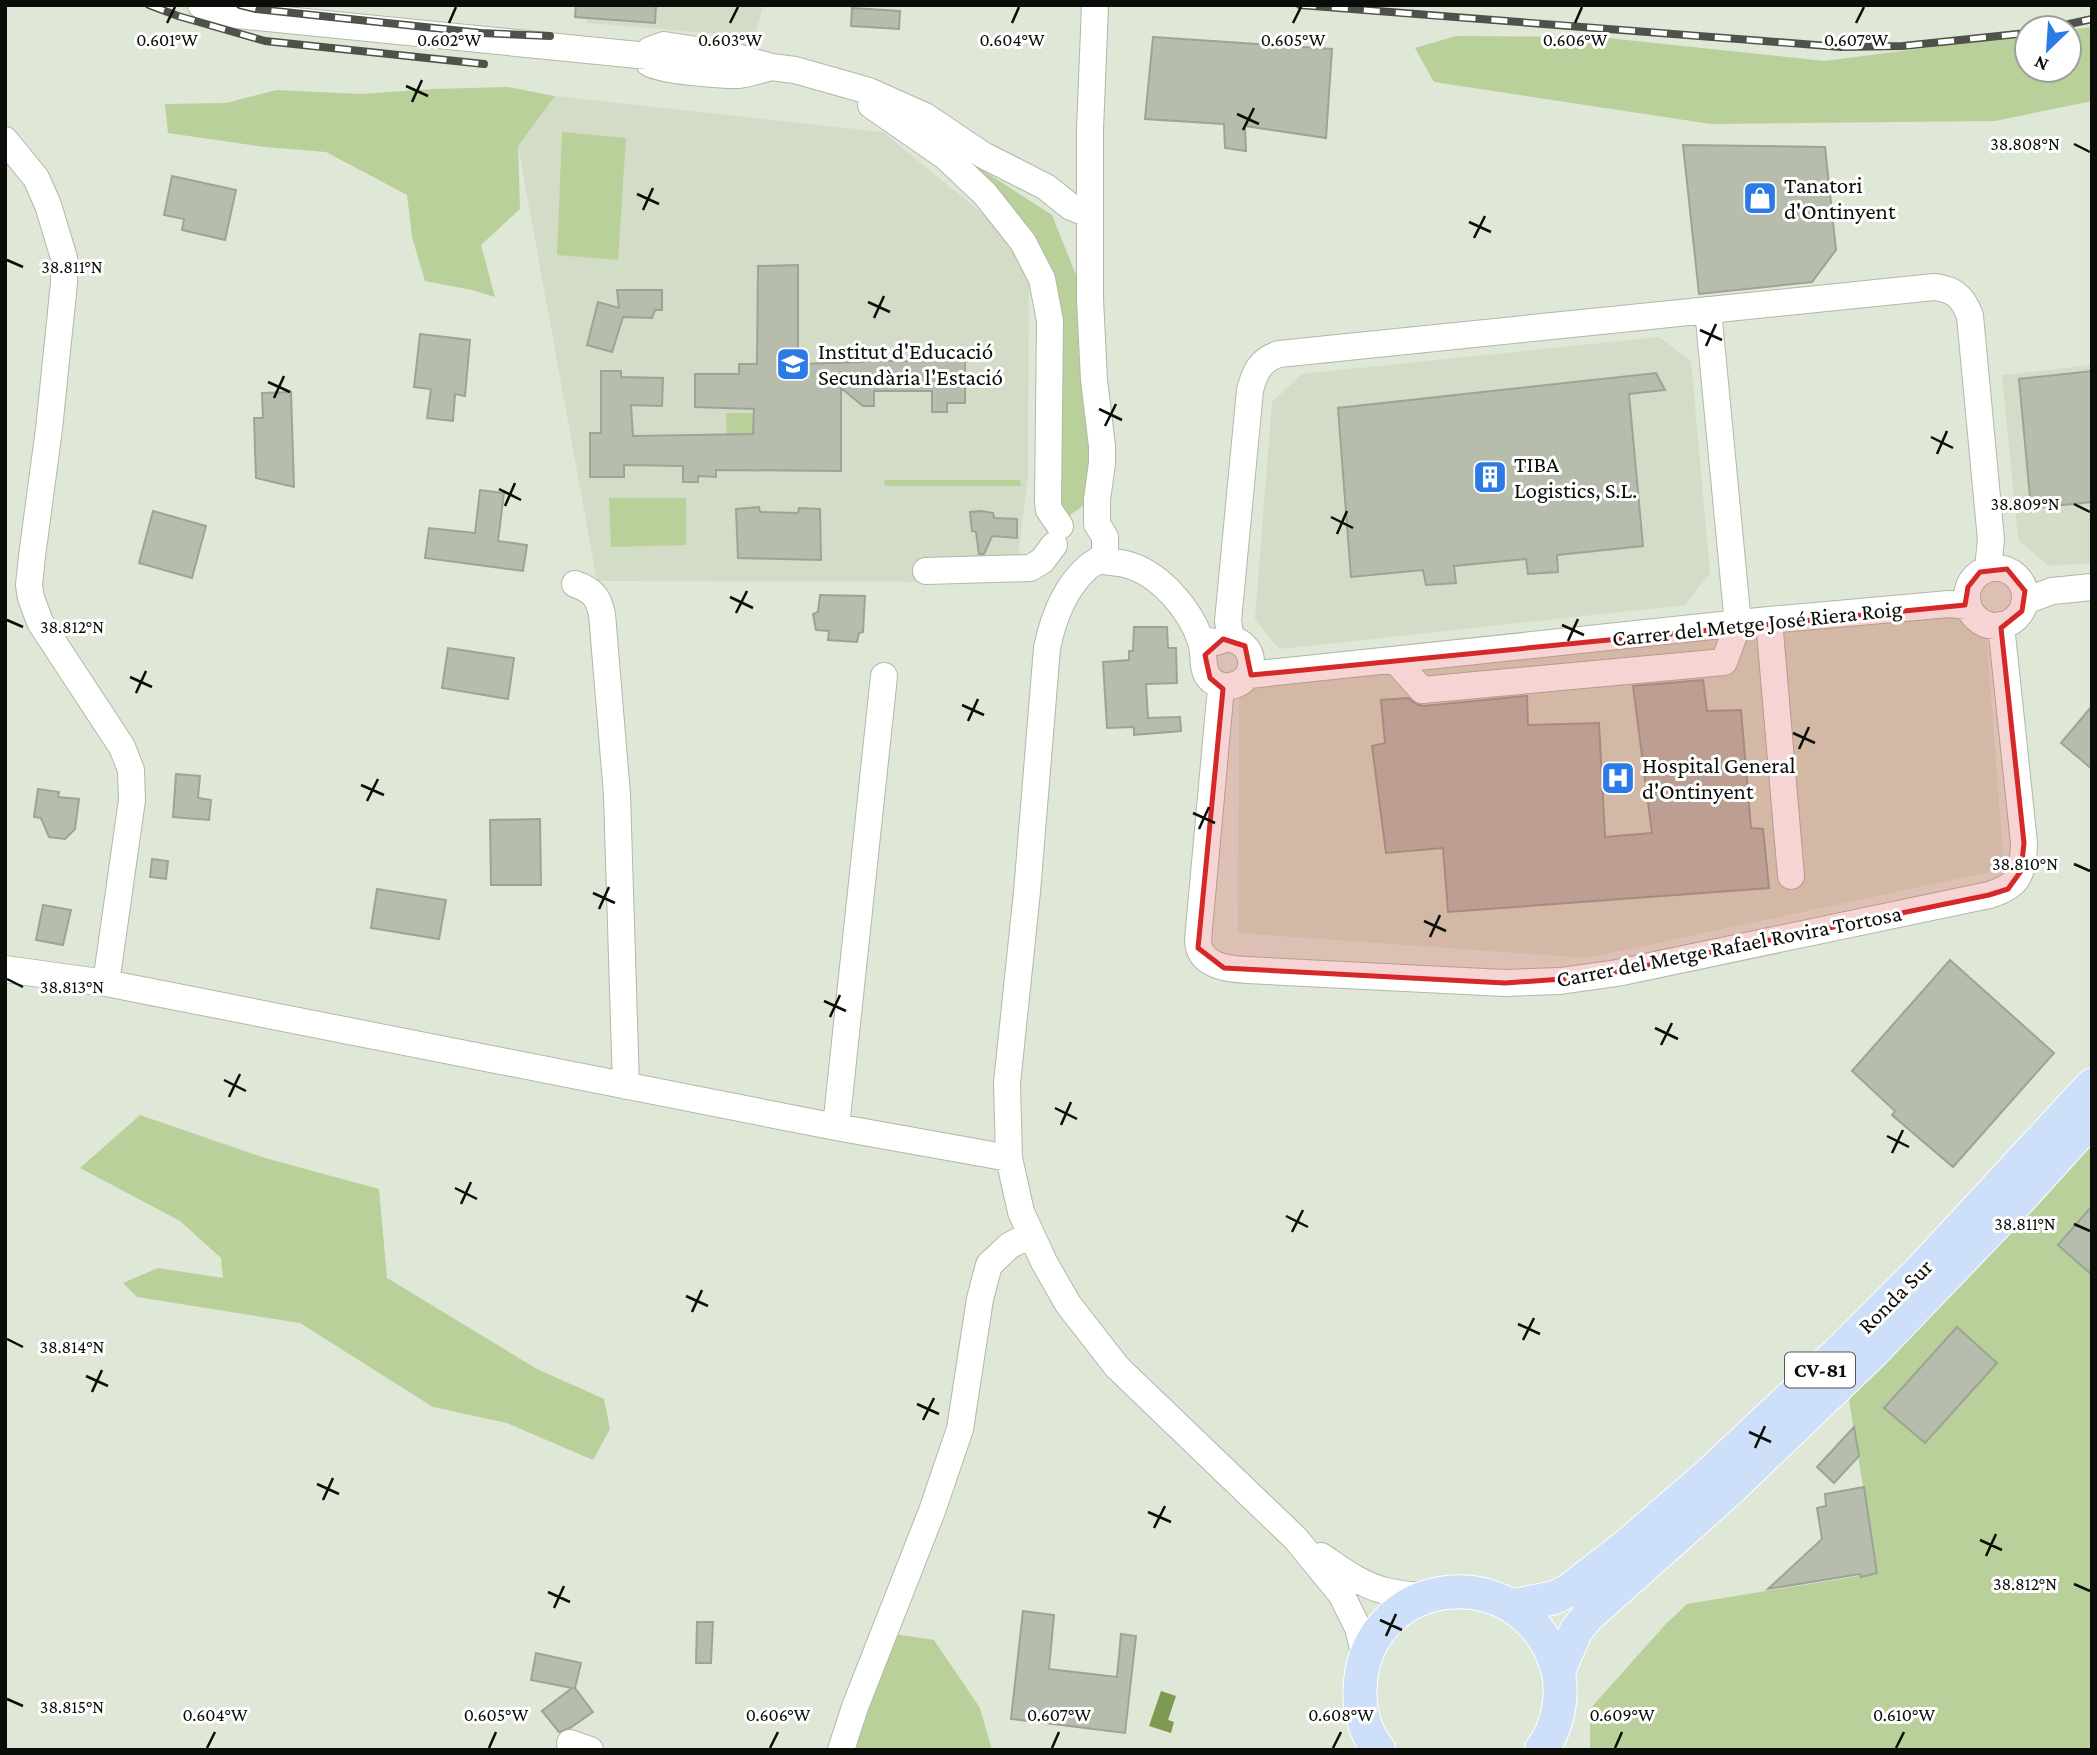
<svg xmlns="http://www.w3.org/2000/svg" width="2097" height="1755" font-family="'Crimson Pro',serif">
	<rect width="100%" height="100%" fill="#dfe7d7"/>
	<path fill="#d2dcc6" d="M589 5H763L755 37 587 23Z
		M555 96 883 132 1029 252 1028 476 1015 582 597 581 518 146Z
		M1659 337 1691 361 1710 573 1685 605 1279 649 1255 619 1272 402 1302 374Z
		M2092 365V563L2049 566 2018 540 2002 375Z
		M1985 613 2004 869 1587 958 1238 933 1239 687Z"/>
	<path fill="#b9d09b" d="M2092 27V101L1995 121 1711 124 1434 82 1415 48 1456 36 1598 37 1824 61 2027 35V70H2069V30Z
		M508 87 555 96 518 146 520 209 481 245 495 297 472 290 425 281 412 237 407 195 326 152 265 147 168 133 165 104 226 103 277 90 361 94 432 89Z
		M922 131 1052 215 1076 275 1085 356 1090 473 1083 506 1070 515 1058 505 1031 236Z
		M562 132 626 138 618 260 557 255Z
		M726 413H756L757 439 727 447Z
		M884 480H1020L1021 486H885Z
		M609 498H686V545L611 547Z
		M140 1115 265 1158 379 1189 387 1278 537 1369 604 1399 610 1429 593 1460 507 1423 433 1407 300 1323 137 1297 123 1283 158 1268 223 1278 221 1258 180 1221 80 1168Z
		M2092 1140V1750H1590V1709L1664 1626 1687 1604 1877 1573 1849 1400Z
		M893 1634 934 1640 980 1708 992 1750H853Z"/>
	<path fill="#7d9a50" d="M1161 1691 1176 1696 1168 1720 1174 1722 1171 1733 1149 1726Z"/>
	<path fill="#b6bdad" stroke="#9da495" stroke-width="2" d="M576 5H656L655 23 575 17Z
		M852 8 900 11 899 29 851 26Z
		M1153 37 1332 49 1326 138 1245 126 1246 151 1225 148 1224 124 1145 119Z
		M1683 145 1825 147 1836 250 1812 282 1699 294Z
		M172 176 236 190 225 240 182 230 184 219 164 215Z
		M798 265V364L864 362V352H884V361H924V351H945V360H965V403H947V412H932V391H874V406H863L841 388V471L716 470V477L698 476V482H683V466L624 465V477H590V433H601V371H621V377L663 378 662 406 631 405 633 436 753 434 754 409 695 407V374H739V364H757L758 266Z
		M617 290H662V310H655L652 318 623 317 612 352 587 345 598 302 619 308Z
		M420 334 470 340 465 396 455 394 453 421 427 418 431 389 414 387Z
		M2092 371V502L2031 508 2019 379Z
		M1656 373 1665 390 1629 394 1643 546 1557 555 1558 572 1528 574 1526 559 1454 566 1456 583 1426 585 1423 570 1351 577 1338 408Z
		M291 392 294 487 256 478 254 418H263L262 393Z
		M480 490 504 493 498 541 527 545 523 571 425 558 429 528 475 533Z
		M759 507 760 512 798 513 799 508 820 509 821 560 738 558 736 509Z
		M153 511 206 526 192 578 139 563Z
		M981 511 993 513 994 518 1017 519V538L992 536 984 554H979L976 532 972 531 970 512Z
		M820 595 865 596 863 632 859 633 857 642 828 640 829 631 816 630 813 614 818 612Z
		M1134 627H1167L1168 648H1176L1177 683 1146 684 1148 718 1180 717 1181 731 1134 735V727L1107 728 1103 662 1129 660V651H1133Z
		M448 648 514 658 508 699 442 688Z
		M1703 680 1707 711 1741 710 1751 828 1763 829 1769 888 1448 912 1443 848 1386 853 1372 746 1385 743 1381 700 1408 698 1416 704 1423 706 1527 696 1528 725 1599 723 1605 837 1652 833 1633 686Z
		M2092 706V769L2061 743Z
		M176 774 200 776 198 798 211 800 209 820 173 817Z
		M38 789 59 792 58 797 79 799 75 829 65 839 49 837 41 818 34 817Z
		M540 819 541 885H491L490 820Z
		M152 859 168 861 166 879 150 877Z
		M377 889 446 900 439 939 371 928Z
		M43 905 71 910 63 945 36 940Z
		M1950 960 2054 1053 1953 1167 1892 1115 1895 1111 1852 1071Z
		M2092 1206V1275L2058 1245Z
		M1957 1327 1997 1363 1925 1443 1884 1408Z
		M1854 1427 1859 1456 1834 1483 1817 1467Z
		M1864 1487 1877 1573 1861 1577 1860 1574 1768 1589 1822 1539 1817 1508 1826 1506 1825 1494Z
		M1023 1611 1054 1615 1049 1669 1117 1677 1121 1634 1136 1636 1125 1733 1011 1719Z
		M697 1622H713L711 1663H696Z
		M536 1653 581 1663 575 1688 593 1712 570 1728 559 1732 542 1711 572 1688 531 1680Z"/>
	<g fill="none" stroke-linecap="round" stroke-linejoin="round">
		<g stroke="#b1b8a9" stroke-width="28">
			<path id="minor" d="M201 5 226 14 648 56
				M1095 5 1090 130V299L1094 380 1102 446V463L1097 500V524L1105 537V551L1102 558C1097 561 1092 564 1088 567 1064 588 1053 619 1047 648L1027 892 1007 1083 1009 1158 1021 1212 1044 1262 1068 1304 1117 1367 1296 1539 1341 1594 1358 1628 1365 1656
				M771 67C760 70 749 74 738 75 721 75 661 71 649 63L650 50 664 45 730 55 771 67 795 70 869 91 925 116 983 155 1046 187 1071 207 1086 213 1090 209
				M871 105 946 157 985 194 1023 242 1042 279 1050 321 1048 502 1049 510 1060 526
				M5 140 36 178 48 205 64 258V283L49 429 32 556 29 585 31 598 40 622 122 747 131 770 132 800 106 983
				M1098 560C1107 562 1116 562 1125 564 1159 572 1191 610 1201 642 1205 653 1201 668 1209 678 1223 694 1252 685 1251 662 1251 649 1240 639 1227 639 1223 639 1220 641 1216 642 1212 642 1205 640 1201 639
				M1967 597a29 29 0 1 1 58 0a29 29 0 1 1-58 0Z
				M926 571 1030 568 1042 561 1054 545
				M575 584C592 590 598 596 602 614L617 795 626 1086
				M2025 601 2052 591 2092 587
				M1769 620 1791 876
				M1231 639 1228 621 1250 390C1255 372 1260 360 1279 354L1934 287C1954 289 1963 297 1970 316L1991 540 1988 568
				M1395 660 1422 690 1724 662 1738 624 1708 310
				M1249 675 1769 620 1949 604 1968 606
				M1224 686 1220 698 1198 940C1199 966 1227 969 1247 970L1505 983 1560 981 1617 973 1989 895C2020 886 2023 873 2024 843L2001 625
				M5 969 106 983 836 1127 1009 1158
				M836 1127 884 676
				M1321 1556C1342 1570 1361 1585 1386 1591 1399 1594 1412 1595 1425 1597
				M570 1743 590 1750
				M841 1750 855 1707 932 1511 960 1429 980 1299 989 1265 1009 1246 1031 1234"/>
		</g>
		<g stroke="#fff" stroke-width="35">
			<path id="major" d="M1512 1606 1553 1598 1568 1591 1626 1546 1706 1477 1838 1353 1921 1270 2092 1085
				M1558 1672 1576 1631 1587 1617 1727 1492 1874 1351 2016 1203 2084 1128
				M1379 1750C1366 1734 1359 1712 1360 1691 1362 1576 1518 1553 1556 1664 1565 1691 1559 1727 1541 1750"/>
		</g>
		<use href="#minor" stroke="#fff" stroke-width="26"/>
		<use href="#major" stroke="#cddff9" stroke-width="33"/>
		<g stroke="#4f524a" stroke-width="8">
			<path id="rail" d="M149 5 178 16 265 41 484 64
				M240 5 256 9 481 33 550 36
				M1300 5 1841 47 1903 46 2027 33
				M2051 28 2092 19"/>
		</g>
		<use href="#rail" stroke="#fff" stroke-width="5" stroke-dasharray="16" stroke-linecap="butt"/>
	</g>
	<path fill="#d62828" fill-opacity="0.2" stroke="#d62828" stroke-width="5" stroke-linejoin="round" d="M2007 569 2025 591 2022 611 2001 628 2024 843 2021 871 2008 889 1989 895 1591 977 1505 983 1224 968 1198 948 1223 689 1210 678 1205 655 1223 639 1245 646 1251 675 1273 673 1965 605 1968 587 1980 572Z"/>
	<path fill="none" stroke="#0b0d08" stroke-width="2.5" d="M167 23 175 7M449 23 456 7M730 23 738 7M1012 23 1019 7M1293 23 1301 7M1575 23 1582 7M1856 23 1864 7M406 86 428 96M412 102 422 80M1237 114 1259 124M1243 130 1254 108M2074 144 2090 152M637 194 659 204M643 210 653 188M1469 222 1491 232M1474 238 1485 216M7 260 23 267M868 302 890 312M874 318 884 296M1700 330 1722 340M1706 346 1716 324M268 382 290 392M274 398 284 376M1099 409 1122 420M1105 426 1116 404M1931 437 1953 448M1937 454 1947 431M499 489 521 500M2074 504 2090 512M505 506 515 483M1331 517 1353 528M1337 534 1347 511M730 597 753 608M736 613 747 591M7 620 23 627M1562 625 1584 635M1568 641 1578 619M130 677 152 687M136 693 146 671M962 705 984 715M968 721 978 699M1793 733 1815 743M1799 749 1809 727M361 785 384 795M367 801 378 779M1193 813 1215 823M1199 829 1209 807M2074 864 2090 871M593 893 615 903M599 909 609 887M1424 921 1446 931M1430 937 1440 915M7 979 23 987M824 1001 846 1011M830 1017 840 995M1655 1028 1678 1039M1661 1045 1672 1023M224 1080 246 1091M229 1097 240 1074M1055 1108 1077 1119M1061 1125 1071 1102M1887 1136 1909 1147M1892 1153 1903 1130M455 1188 477 1199M461 1204 471 1182M1286 1216 1308 1227M2074 1224 2090 1231M1292 1232 1303 1210M686 1296 708 1306M692 1312 702 1290M1518 1324 1540 1334M7 1339 23 1347M1523 1340 1534 1318M86 1376 108 1386M92 1392 102 1370M917 1404 939 1414M923 1420 934 1398M1749 1432 1771 1442M1755 1448 1765 1426M317 1484 339 1494M323 1500 333 1478M1148 1512 1171 1522M1154 1528 1165 1506M1980 1540 2002 1550M1986 1556 1996 1534M2074 1584 2090 1591M548 1592 570 1602M554 1608 564 1586M1380 1620 1402 1630M1386 1636 1396 1614M7 1699 23 1706M207 1748 215 1732M489 1748 496 1732M770 1748 778 1732M1052 1748 1059 1732M1333 1748 1341 1732M1615 1748 1622 1732M1896 1748 1904 1732"/>
	<defs>
		<g id="shop-square" transform="scale(1.75)"><rect x="-9" y="-9" width="18" height="18" rx="4" fill="#2b7ae6" stroke="#fff"/><path d="M-5-2.5h2.3a2.7 3.5 0 0 1 5.4 0H5L5.5 6h-11ZM-1.5-2.5h3a1.5 2.3 0 0 0-3 0Z" fill="#fff"/></g>
		<g id="school-square" transform="scale(1.75)"><rect x="-9" y="-9" width="18" height="18" rx="4" fill="#2b7ae6" stroke="#fff"/><path d="M0-5L7-2L0 1L-7-2ZM-4 1L0 2.5L4 1V4Q0 6-4 4Z" fill="#fff"/></g>
		<g id="building-square" transform="scale(1.75)"><rect x="-9" y="-9" width="18" height="18" rx="4" fill="#2b7ae6" stroke="#fff"/><path d="M-4-6H4V6H1V3H-1V6H-4ZM-2.5-4.3h1.7v1.8h-1.7ZM.8-4.3h1.7v1.8H.8ZM-2.5-1h1.7V.8h-1.7ZM.8-1h1.7V.8H.8Z" fill="#fff"/></g>
		<g id="hospital-square" transform="scale(1.75)"><rect x="-9" y="-9" width="18" height="18" rx="4" fill="#2b7ae6" stroke="#fff"/><path d="M-5-5h3v3.5h4V-5h3V5h-3V1.5h-4V5h-3Z" fill="#fff"/></g>
	</defs>
	<g fill-rule="evenodd">
		<use href="#shop-square" x="1760" y="198"/>
		<use href="#school-square" x="793" y="364"/>
		<use href="#building-square" x="1490" y="477"/>
		<use href="#hospital-square" x="1618" y="778"/>
	</g>
	<g text-anchor="middle" dominant-baseline="central" stroke-width="6" stroke-linejoin="round" paint-order="stroke">
		<rect fill="#fff" stroke="#545652" stroke-width="2" x="1785" y="1352.5" width="70" height="35" rx="5"/>
		<g font-size="21" font-weight="bold" fill="#0b0d08">
			<text x="1820" y="1370">CV-81</text>
		</g>
		<g font-size="23" fill="#0b0d08" stroke="#fff" text-anchor="start">
			<text x="1784" y="185">Tanatori<tspan x="1784" dy="26">d'Ontinyent</tspan></text>
			<text x="818" y="351">Institut d'Educació<tspan x="818" dy="26">Secundària l'Estació</tspan></text>
			<text x="1514" y="464">TIBA<tspan x="1514" dy="26">Logistics, S.L.</tspan></text>
			<text x="1642" y="765">Hospital General<tspan x="1642" dy="26">d'Ontinyent</tspan></text>
		</g>
		<g font-size="23" fill="#0b0d08" stroke="#fff">
			<text transform="translate(1757 623) rotate(-6)">Carrer del Metge José Riera Roig</text>
			<text transform="translate(1729 946) rotate(-11)">Carrer del Metge Rafael Rovira Tortosa</text>
			<text transform="translate(1895 1296) rotate(-45)">Ronda Sur</text>
		</g>
	</g>
	<g font-size="18" text-anchor="middle" fill="#0b0d08" stroke="#fff" stroke-width="6" stroke-linejoin="round" paint-order="stroke">
		<text x="167" y="46">0.601°W</text>
		<text x="449" y="46">0.602°W</text>
		<text x="730" y="46">0.603°W</text>
		<text x="1012" y="46">0.604°W</text>
		<text x="1293" y="46">0.605°W</text>
		<text x="1575" y="46">0.606°W</text>
		<text x="1856" y="46">0.607°W</text>
		<text x="2025" y="150">38.808°N</text>
		<text x="72" y="273">38.811°N</text>
		<text x="2025" y="510">38.809°N</text>
		<text x="72" y="633">38.812°N</text>
		<text x="2025" y="870">38.810°N</text>
		<text x="72" y="993">38.813°N</text>
		<text x="2025" y="1230">38.811°N</text>
		<text x="72" y="1353">38.814°N</text>
		<text x="2025" y="1590">38.812°N</text>
		<text x="72" y="1713">38.815°N</text>
		<text x="215" y="1721">0.604°W</text>
		<text x="496" y="1721">0.605°W</text>
		<text x="778" y="1721">0.606°W</text>
		<text x="1059" y="1721">0.607°W</text>
		<text x="1341" y="1721">0.608°W</text>
		<text x="1622" y="1721">0.609°W</text>
		<text x="1904" y="1721">0.610°W</text>
	</g>
	<rect width="2097" height="1755" fill="none" stroke="#0b0d08" stroke-width="14"/>
	<g transform="translate(2048 49) rotate(205)"><circle r="33" fill="#ffffff" stroke="#9d9e9c" stroke-width="2"/>
	<path d="M0-5L12 26L0 18L-12 26Z" fill="#2b7ae6"/>
	<text y="-10" font-size="19" font-weight="bold" text-anchor="middle" fill="#0b0d08">N</text>
	</g>
</svg>
